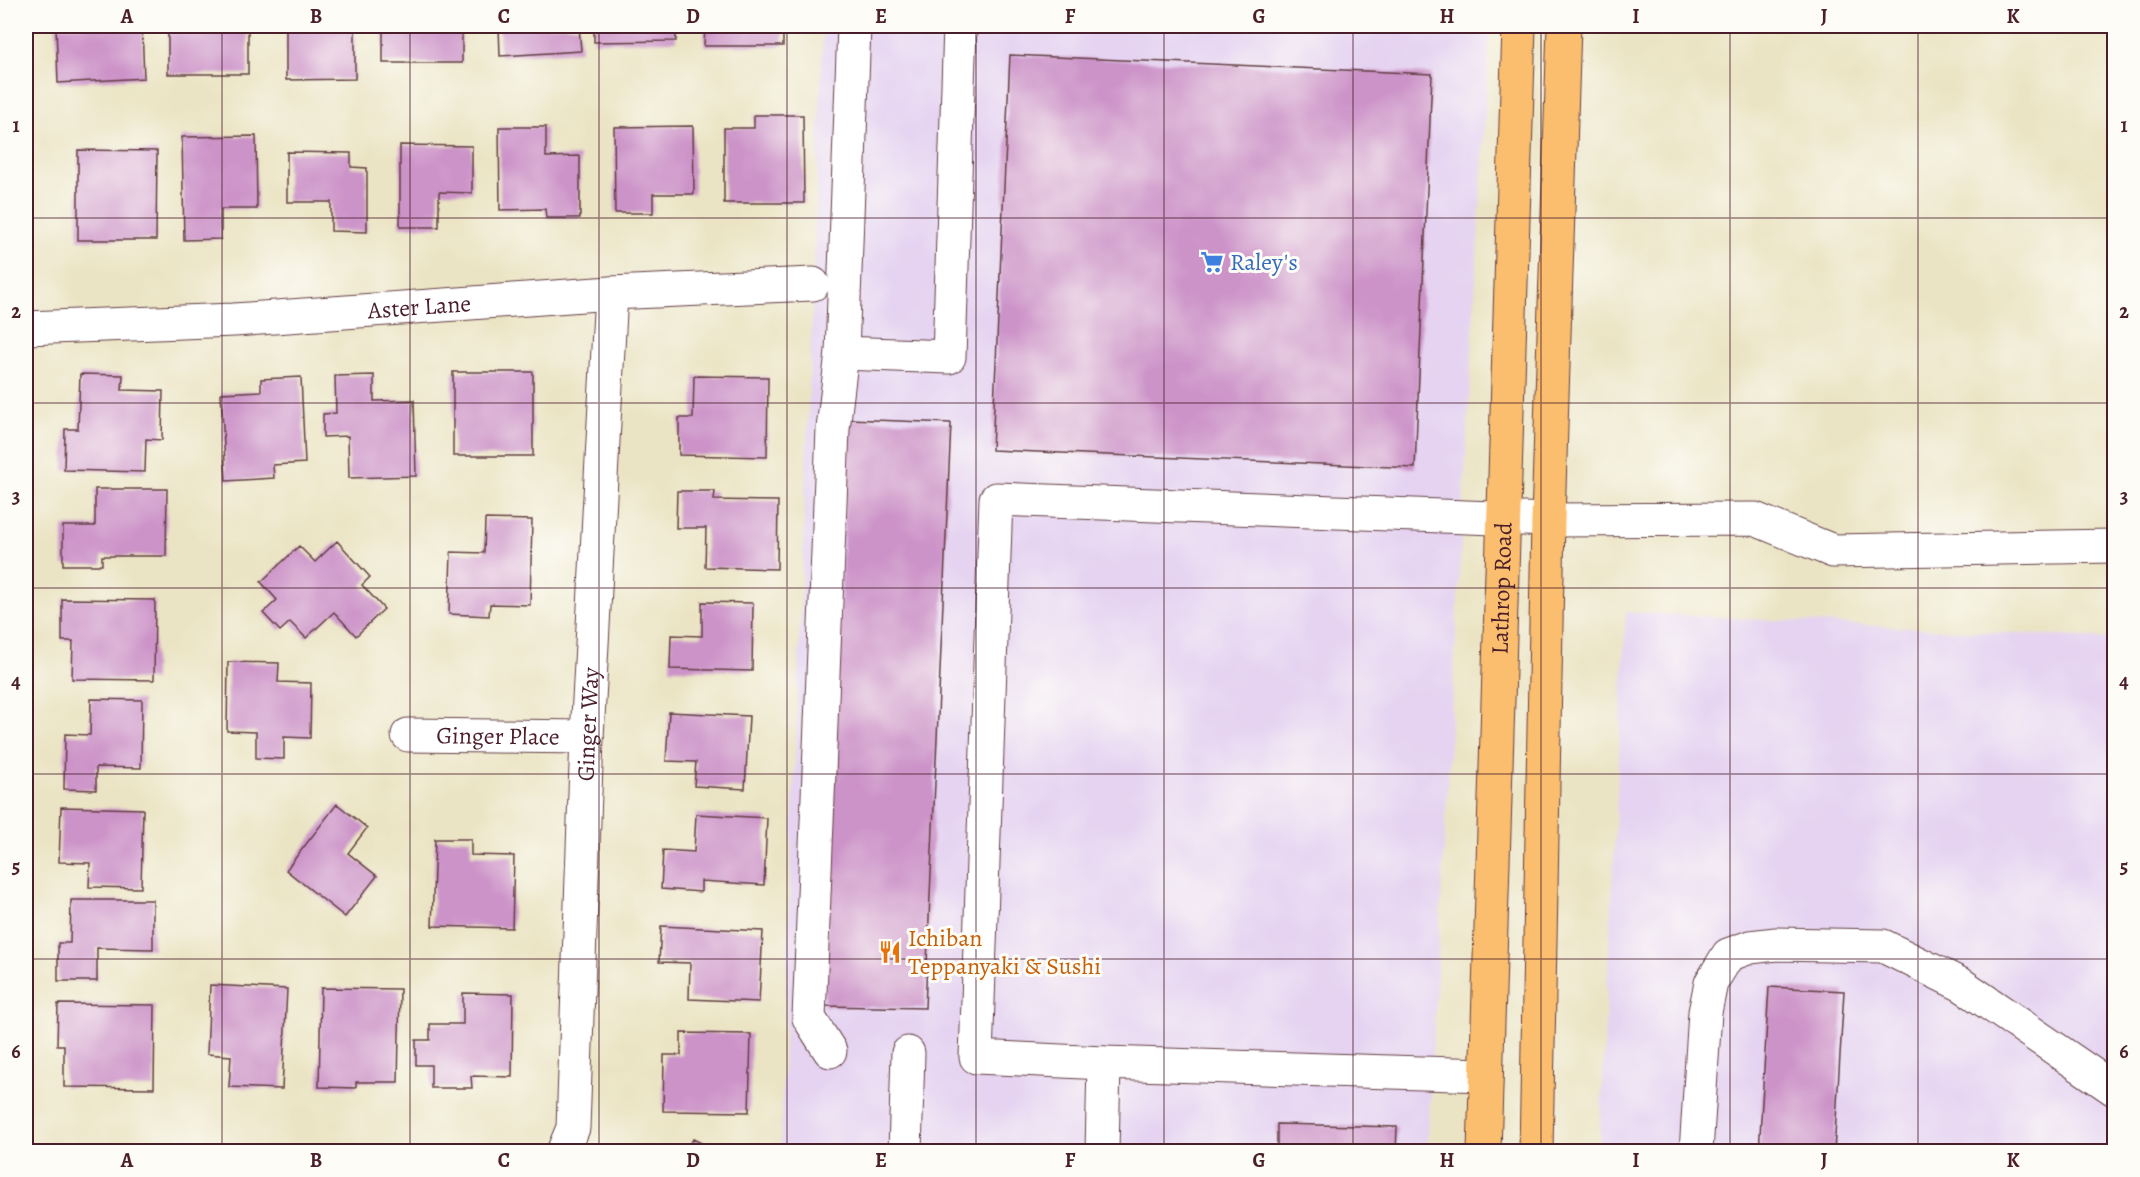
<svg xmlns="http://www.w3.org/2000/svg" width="2140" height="1177" font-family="Alegreya,serif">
	<rect width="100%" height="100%" fill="#fdfcf7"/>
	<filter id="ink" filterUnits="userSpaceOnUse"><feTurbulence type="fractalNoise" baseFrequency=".0167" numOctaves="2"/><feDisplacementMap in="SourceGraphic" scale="12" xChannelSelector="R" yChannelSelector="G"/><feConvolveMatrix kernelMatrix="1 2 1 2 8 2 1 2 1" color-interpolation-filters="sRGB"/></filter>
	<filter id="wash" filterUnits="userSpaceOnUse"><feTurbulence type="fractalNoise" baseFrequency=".008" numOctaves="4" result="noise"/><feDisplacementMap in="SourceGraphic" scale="24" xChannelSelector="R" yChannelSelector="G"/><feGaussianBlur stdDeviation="1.35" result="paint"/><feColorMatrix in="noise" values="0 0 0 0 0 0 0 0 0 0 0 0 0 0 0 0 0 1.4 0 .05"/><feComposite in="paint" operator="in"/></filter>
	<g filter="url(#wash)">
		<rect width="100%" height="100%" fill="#ebe4c4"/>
		<path fill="#e5d3f1" d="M823 26H1490L1427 1151 780 1152Z
			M1626 612 2114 639V1151L1599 1152Z"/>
		<g id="blocks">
			<path fill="#cc93c8" d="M56 26H142L144 78 58 83Z
				M168 26H248V74H168Z
				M286 26H355V79L286 80Z
				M383 26H462V63H383Z
				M499 26H579L581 51 500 56Z
				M594 26H676V41L594 42Z
				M705 26H783V46H704Z
				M1010 55 1432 74 1415 468 992 450Z
				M754 115H803L804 203H724V128H754Z
				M693 126 694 194H653V213H615L614 127Z
				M499 127H546V157L580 156V218H546L545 209 500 210Z
				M256 136 257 209H221V239L184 240 182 137Z
				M400 145 472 146V193L439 192V227H400Z
				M78 150 157 151 156 240H78Z
				M287 152 351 153V167L367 168V232L331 231V202H287Z
				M453 372H533V456H453Z
				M80 374 123 375 122 390 163 391 162 440 146 439 145 472 64 470 65 429H78Z
				M374 375V401L414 400 416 476 349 478 348 436 323 437V414L336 413 335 376Z
				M694 376 768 377 767 457 679 455V418H693Z
				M301 377 305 463 273 465 274 478 226 481 221 393 261 391V379Z
				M848 419 951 423 925 1008 824 1006Z
				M95 489H167L166 556H102V565H63V526H95Z
				M677 491H715L714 500 778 501 777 569 705 567 706 528H676Z
				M485 519 532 520 530 605 490 604 489 616 449 614 451 552 484 553Z
				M337 541 370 577 362 585 384 609 356 636 334 612 306 638 290 622 280 631 263 613 277 600 261 582 299 546 315 562Z
				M62 599 155 600 154 680 72 679 73 641H62Z
				M702 602 753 603 752 671 670 669 671 635 702 636Z
				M228 662 279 663 278 682 311 683 310 738 284 737V759L256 758V732L227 731Z
				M91 699 142 700 141 768 96 767V790L64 789 65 734 90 735Z
				M669 712 749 716 745 789 694 786 696 762 666 761Z
				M337 804 367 828 348 853 377 876 345 917 286 870Z
				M61 807 143 809 141 888 89 887 90 863 59 862Z
				M696 814 767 818 764 885 701 881V892L661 889 663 850 694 852Z
				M435 839H471V855L514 856 512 928 432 926Z
				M71 900H153V949L97 948V981H58V943H70Z
				M661 926 763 931 759 1002 689 999 690 963 659 962Z
				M210 985 287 989 282 1089 229 1087 231 1056 207 1054Z
				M1769 987 1844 991 1834 1152H1759Z
				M321 988 400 989 398 1082H356V1088L319 1087Z
				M463 993 513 994 512 1077 471 1076 472 1088H431V1065H416V1040H430V1024H463Z
				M58 1004 155 1005 154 1088 64 1087V1045H57Z
				M681 1033 751 1034 749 1112 663 1111 664 1055H681Z
				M1277 1124 1397 1127 1396 1152H1277Z
				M693 1139 720 1152H687Z
				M918 1149 946 1150V1152H917Z"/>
		</g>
	</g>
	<g filter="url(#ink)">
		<use href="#blocks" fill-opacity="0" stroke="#623d42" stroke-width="1.5"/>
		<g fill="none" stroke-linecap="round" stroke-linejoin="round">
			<g stroke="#623d42" stroke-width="35">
				<g id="minor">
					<path d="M854 26 842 353 949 357 960 26"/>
					<path id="s1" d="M26 328 234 320 611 293 813 284"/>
					<path id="s2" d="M408 735 587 737"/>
					<path d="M830 1051 809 1018 833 429 842 353"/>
					<path d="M1104 1063 976 1057 996 499 1548 520 1755 519 1833 551 2114 546"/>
					<path id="s3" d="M563 1152 573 1128 587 737 611 293"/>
					<path d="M905 1152 908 1053"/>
					<path d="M1102 1152 1104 1063 1486 1075"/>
					<path d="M1696 1152 1705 1012 1711 983 1728 955 1750 947 1776 944 1883 946 1962 985 2114 1089"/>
				</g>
			</g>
			<g stroke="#623d42" stroke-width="35">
				<g id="major">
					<path id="s4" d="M1484 1152 1519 26"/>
					<path d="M1536 1152 1548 520 1564 26"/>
				</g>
			</g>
			<use href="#minor" stroke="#fff" stroke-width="33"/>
			<use href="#major" stroke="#fbbe6e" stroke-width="33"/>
		</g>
	</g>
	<path fill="none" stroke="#4a1f2b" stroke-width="1.5" stroke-opacity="0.55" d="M222 26V1152M410 26V1152M599 26V1152M787 26V1152M976 26V1152M1164 26V1152M1353 26V1152M1541 26V1152M1730 26V1152M1918 26V1152M26 218H2114M26 403H2114M26 588H2114M26 774H2114M26 959H2114"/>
	<defs>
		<g id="supermarket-bare" transform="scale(1.8)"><path d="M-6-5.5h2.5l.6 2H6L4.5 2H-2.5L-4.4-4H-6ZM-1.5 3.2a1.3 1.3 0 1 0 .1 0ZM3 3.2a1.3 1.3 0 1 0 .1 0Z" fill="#3f7fe0" stroke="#fdfcf7" stroke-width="2.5" paint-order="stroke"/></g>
		<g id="restaurant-bare" transform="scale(1.8)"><path d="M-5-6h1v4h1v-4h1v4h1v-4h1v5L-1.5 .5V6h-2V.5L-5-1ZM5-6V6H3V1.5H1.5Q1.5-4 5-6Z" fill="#e8710a" stroke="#fdfcf7" stroke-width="2.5" paint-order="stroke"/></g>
	</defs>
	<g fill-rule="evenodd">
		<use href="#supermarket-bare" x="1212" y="262"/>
		<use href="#restaurant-bare" x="890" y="952"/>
	</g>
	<g text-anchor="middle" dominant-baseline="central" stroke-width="6" stroke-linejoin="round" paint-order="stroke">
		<g font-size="24" fill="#366cbe" stroke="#fdfcf7" text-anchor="start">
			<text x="1230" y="262">Raley's</text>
		</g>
		<g font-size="24" fill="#4a1f2b" stroke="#fdfcf7">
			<text stroke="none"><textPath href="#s1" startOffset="394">Aster Lane</textPath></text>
			<text stroke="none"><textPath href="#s4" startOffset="564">Lathrop Road</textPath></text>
			<text stroke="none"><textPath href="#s3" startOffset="430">Ginger Way</textPath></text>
			<text stroke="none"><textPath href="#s2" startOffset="90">Ginger Place</textPath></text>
		</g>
		<g font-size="24" fill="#c56008" stroke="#fdfcf7" text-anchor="start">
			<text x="908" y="938">Ichiban<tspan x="908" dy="28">Teppanyaki &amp; Sushi</tspan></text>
		</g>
	</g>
	<rect width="2140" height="1177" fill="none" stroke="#fdfcf7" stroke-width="66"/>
	<rect x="33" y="33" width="2074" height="1111" fill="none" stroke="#4a1f2b" stroke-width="2"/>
	<g font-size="20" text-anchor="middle" font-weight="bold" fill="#4a1f2b">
		<text x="127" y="23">A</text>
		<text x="316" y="23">B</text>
		<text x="504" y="23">C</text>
		<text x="693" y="23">D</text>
		<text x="881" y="23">E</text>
		<text x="1070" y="23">F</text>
		<text x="1259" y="23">G</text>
		<text x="1447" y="23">H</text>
		<text x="1636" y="23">I</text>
		<text x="1824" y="23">J</text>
		<text x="2013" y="23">K</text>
		<text x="16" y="132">1</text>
		<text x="2124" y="132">1</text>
		<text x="16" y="318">2</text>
		<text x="2124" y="318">2</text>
		<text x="16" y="503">3</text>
		<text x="2124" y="503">3</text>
		<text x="16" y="688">4</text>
		<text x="2124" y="688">4</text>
		<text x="16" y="873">5</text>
		<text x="2124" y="873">5</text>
		<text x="16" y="1058">6</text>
		<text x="2124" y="1058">6</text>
		<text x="127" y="1167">A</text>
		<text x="316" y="1167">B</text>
		<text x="504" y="1167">C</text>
		<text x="693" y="1167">D</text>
		<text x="881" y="1167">E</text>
		<text x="1070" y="1167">F</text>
		<text x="1259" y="1167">G</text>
		<text x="1447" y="1167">H</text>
		<text x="1636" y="1167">I</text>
		<text x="1824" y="1167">J</text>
		<text x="2013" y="1167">K</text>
	</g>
</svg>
